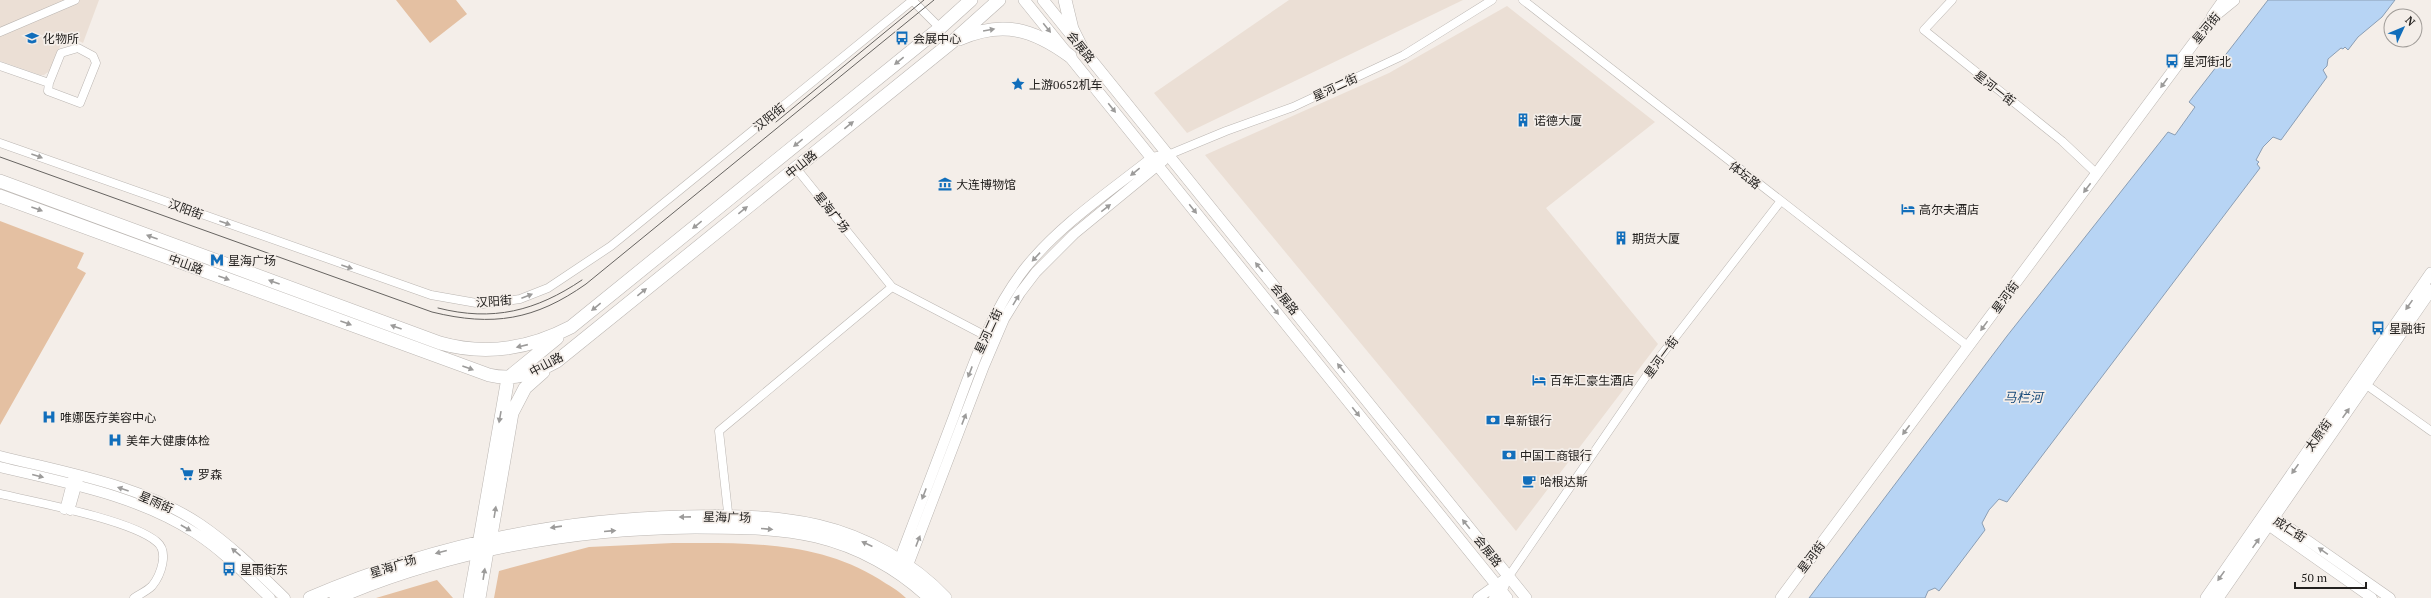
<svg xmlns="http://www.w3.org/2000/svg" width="2431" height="598" font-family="'PT Serif','Noto Sans SC',serif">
	<rect width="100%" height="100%" fill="#f4eee9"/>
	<path fill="#ebdfd5" d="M0 0H99L83 43 65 34 51 70 44 75H40L0 61Z
		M1289 0H1463L1187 133 1154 93Z
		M1507 6 1655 122 1546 208 1658 344 1516 531 1205 155 1389 73Z"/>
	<path fill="#e4c0a2" d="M396 0H456L467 14 430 43Z
		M0 221 84 253 77 268 86 273 0 425Z
		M673 543C744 543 816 540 879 579 888 585 898 590 906 598H494L499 571 589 547Z
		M437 580 453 598H376Z"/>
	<path fill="#b7d4f4" stroke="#8b9eb4" d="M2268 0H2395L2382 17 2358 37 2348 50 2345 47 2343 49 2341 48 2328 59 2327 66 2323 70 2327 77 2281 140 2273 137 2263 147 2256 160 2259 162 2257 164 2260 168 2007 502 1999 499 1989 510 1982 523 1985 530 1939 591 1935 588 1928 591 1925 598H1809L2007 336 2168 132 2175 135 2195 107 2189 102Z"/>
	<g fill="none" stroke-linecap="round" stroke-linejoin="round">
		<g stroke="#bbb6b2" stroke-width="9">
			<path id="minor" d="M912 0 940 28
				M1523 0 1969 347
				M1952 0 1924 30 2062 141 2097 174
				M0 32 75 0
				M78 48 93 56 96 63 80 103 48 91 49 83 61 53Z
				M0 66 49 83
				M0 143 431 295 482 304 500 302 520 299 548 288 611 246 913 0
				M1168 155 1226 131 1293 107 1404 55 1492 0
				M796 168 892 287 986 336
				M2361 381 2431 431
				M0 494C35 502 132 520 157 542 169 552 161 575 152 586 147 591 140 594 134 598
				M64 510 72 479
				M70 511 80 476
				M729 521 719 431 892 287
				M1509 576 1656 362 1780 202"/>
		</g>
		<g stroke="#bbb6b2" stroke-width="11">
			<path id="tertiary" d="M0 456C67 473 142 485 200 524 231 545 258 572 285 598
				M0 467C66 483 136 495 195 533 223 551 246 575 270 598
				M2267 516 2274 517 2390 598
				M2265 519 2268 525 2372 598
				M897 566C916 516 935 466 954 416 973 364 991 311 1026 267 1061 224 1109 192 1152 158L1168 155
				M905 573 984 366 1004 319 1020 293 1036 272 1074 234 1163 161
				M1478 598 1509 576
				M1494 598 1501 592 1504 585"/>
		</g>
		<g stroke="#bbb6b2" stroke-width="12">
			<path id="secondary" d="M1024 0 1507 598
				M1043 0 1526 598
				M469 598 477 554
				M480 598 488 551
				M1781 598 2213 17 2234 0
				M2206 598 2431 273
				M2218 598 2431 290"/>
		</g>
		<g stroke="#bbb6b2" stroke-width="14">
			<path id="trunk" d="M1065 0 1072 29 1081 47
				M2213 17 2225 0
				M959 39C1003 20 1033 29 1070 56
				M0 181 440 343C486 356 529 349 571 327L940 28 971 0
				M0 196 489 375C515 381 535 373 557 361L952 42 999 0
				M489 547 512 413 525 388 543 372
				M478 550 508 378 557 338
				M310 598C429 547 554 520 684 517 729 516 774 516 818 526 865 537 912 563 945 598
				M336 598C448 550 573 528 695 527 735 527 777 527 816 536 858 546 899 568 930 598"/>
		</g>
		<use href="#minor" stroke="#fff" stroke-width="8"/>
		<use href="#tertiary" stroke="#fff" stroke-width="10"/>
		<use href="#secondary" stroke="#fff" stroke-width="11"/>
		<use href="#trunk" stroke="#fff" stroke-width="13"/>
		<path stroke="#676461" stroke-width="1" d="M776 122 924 0
			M0 157 432 312C493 327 535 320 586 284L934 0
			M438 308C493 322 536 311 582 280"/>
	</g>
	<defs><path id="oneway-solid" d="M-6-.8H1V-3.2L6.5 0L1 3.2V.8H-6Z"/></defs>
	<g fill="#9c9b9a">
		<use href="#oneway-solid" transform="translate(1047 28) rotate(51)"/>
		<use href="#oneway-solid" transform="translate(989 30) rotate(-10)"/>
		<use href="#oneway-solid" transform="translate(899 61) rotate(141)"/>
		<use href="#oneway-solid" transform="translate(2164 83) rotate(126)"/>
		<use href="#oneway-solid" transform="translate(1112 108) rotate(51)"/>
		<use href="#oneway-solid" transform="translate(849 125) rotate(-39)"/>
		<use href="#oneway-solid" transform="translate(798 143) rotate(141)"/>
		<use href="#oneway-solid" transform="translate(37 156) rotate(20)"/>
		<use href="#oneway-solid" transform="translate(1135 172) rotate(141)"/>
		<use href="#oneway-solid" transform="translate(2087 188) rotate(127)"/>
		<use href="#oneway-solid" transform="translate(1106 208) rotate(-38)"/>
		<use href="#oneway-solid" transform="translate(37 209) rotate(20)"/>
		<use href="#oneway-solid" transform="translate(1193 209) rotate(51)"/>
		<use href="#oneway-solid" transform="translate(743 210) rotate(-39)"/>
		<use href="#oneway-solid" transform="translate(225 223) rotate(20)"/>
		<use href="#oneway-solid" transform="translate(697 225) rotate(141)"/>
		<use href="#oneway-solid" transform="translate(152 237) rotate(-160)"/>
		<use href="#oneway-solid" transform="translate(1036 257) rotate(133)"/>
		<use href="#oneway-solid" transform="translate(347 267) rotate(19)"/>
		<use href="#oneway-solid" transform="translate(1259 267) rotate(-129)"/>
		<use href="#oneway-solid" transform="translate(224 278) rotate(20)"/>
		<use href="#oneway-solid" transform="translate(274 282) rotate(-160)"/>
		<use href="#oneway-solid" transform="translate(642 292) rotate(-39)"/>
		<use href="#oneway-solid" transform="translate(527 296) rotate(-21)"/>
		<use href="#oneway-solid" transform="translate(1016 300) rotate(-59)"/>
		<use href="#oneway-solid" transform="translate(2409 305) rotate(125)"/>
		<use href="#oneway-solid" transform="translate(596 307) rotate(141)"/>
		<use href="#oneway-solid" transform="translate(1275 310) rotate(51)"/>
		<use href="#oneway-solid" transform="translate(346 323) rotate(20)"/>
		<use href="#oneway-solid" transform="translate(1984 326) rotate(126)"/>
		<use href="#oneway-solid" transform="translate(396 327) rotate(-160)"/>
		<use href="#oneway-solid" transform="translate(522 346) rotate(167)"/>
		<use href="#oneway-solid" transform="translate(468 368) rotate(20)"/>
		<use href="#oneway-solid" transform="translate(1341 368) rotate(-129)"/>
		<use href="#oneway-solid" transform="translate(970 372) rotate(111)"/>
		<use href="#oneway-solid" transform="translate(1356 412) rotate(51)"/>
		<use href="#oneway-solid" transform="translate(2346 413) rotate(-55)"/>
		<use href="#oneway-solid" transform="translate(500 417) rotate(100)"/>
		<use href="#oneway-solid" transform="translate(964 419) rotate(-69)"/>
		<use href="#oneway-solid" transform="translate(1906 430) rotate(127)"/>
		<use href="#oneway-solid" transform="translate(2295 469) rotate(125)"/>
		<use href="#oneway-solid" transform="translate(38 476) rotate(14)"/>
		<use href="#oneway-solid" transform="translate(123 489) rotate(-161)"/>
		<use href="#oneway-solid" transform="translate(924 494) rotate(111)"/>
		<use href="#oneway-solid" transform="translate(495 512) rotate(-81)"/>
		<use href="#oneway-solid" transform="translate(685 517) rotate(179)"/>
		<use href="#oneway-solid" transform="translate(1466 524) rotate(-129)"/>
		<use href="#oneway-solid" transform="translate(556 527) rotate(172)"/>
		<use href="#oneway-solid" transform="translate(186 528) rotate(30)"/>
		<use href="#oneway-solid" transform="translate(767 529) rotate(5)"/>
		<use href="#oneway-solid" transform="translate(610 531) rotate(-5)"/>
		<use href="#oneway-solid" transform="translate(918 541) rotate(-69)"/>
		<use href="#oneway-solid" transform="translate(2256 543) rotate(-55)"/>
		<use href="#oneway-solid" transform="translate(867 544) rotate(-155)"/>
		<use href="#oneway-solid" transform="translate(2323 551) rotate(-145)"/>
		<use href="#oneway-solid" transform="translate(236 552) rotate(-140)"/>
		<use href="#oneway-solid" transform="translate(441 552) rotate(165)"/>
		<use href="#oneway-solid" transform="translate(484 574) rotate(-81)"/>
		<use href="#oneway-solid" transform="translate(2221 576) rotate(125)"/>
	</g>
	<defs>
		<g id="school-bare" transform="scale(1.08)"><path d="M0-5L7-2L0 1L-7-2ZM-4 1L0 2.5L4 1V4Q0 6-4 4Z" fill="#116ebb" stroke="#f4eee9" stroke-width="2.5" paint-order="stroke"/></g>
		<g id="bus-bare" transform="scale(1.08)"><path d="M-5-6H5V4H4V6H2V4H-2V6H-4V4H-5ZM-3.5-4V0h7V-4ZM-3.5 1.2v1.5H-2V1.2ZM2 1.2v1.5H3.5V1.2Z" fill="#116ebb" stroke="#f4eee9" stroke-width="2.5" paint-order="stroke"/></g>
		<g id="sight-bare" transform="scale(1.08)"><path d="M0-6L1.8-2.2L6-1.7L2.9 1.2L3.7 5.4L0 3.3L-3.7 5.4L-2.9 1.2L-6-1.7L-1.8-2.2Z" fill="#116ebb" stroke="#f4eee9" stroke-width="2.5" paint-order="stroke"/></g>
		<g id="building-bare" transform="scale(1.08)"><path d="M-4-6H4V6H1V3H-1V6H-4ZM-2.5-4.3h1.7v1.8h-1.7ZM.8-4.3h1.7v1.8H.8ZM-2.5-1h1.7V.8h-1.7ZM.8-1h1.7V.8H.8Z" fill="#116ebb" stroke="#f4eee9" stroke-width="2.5" paint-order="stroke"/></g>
		<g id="museum-bare" transform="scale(1.08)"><path d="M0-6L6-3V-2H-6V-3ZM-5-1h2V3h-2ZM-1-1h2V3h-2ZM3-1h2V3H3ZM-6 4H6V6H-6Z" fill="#116ebb" stroke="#f4eee9" stroke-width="2.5" paint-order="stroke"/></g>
		<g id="hotel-bare" transform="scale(1.08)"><path d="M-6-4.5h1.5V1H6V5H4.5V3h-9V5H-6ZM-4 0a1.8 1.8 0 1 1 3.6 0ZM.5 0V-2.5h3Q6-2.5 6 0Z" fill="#116ebb" stroke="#f4eee9" stroke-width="2.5" paint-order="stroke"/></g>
		<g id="metro-bare" transform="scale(1.08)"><path d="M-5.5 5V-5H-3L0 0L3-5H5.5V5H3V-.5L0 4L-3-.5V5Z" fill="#116ebb" stroke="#f4eee9" stroke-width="2.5" paint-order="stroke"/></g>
		<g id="hospital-bare" transform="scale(1.08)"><path d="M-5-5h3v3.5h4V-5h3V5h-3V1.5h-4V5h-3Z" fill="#116ebb" stroke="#f4eee9" stroke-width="2.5" paint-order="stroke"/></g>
		<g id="bank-bare" transform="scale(1.08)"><path d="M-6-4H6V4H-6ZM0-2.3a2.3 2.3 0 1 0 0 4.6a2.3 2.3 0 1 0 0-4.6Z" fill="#116ebb" stroke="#f4eee9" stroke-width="2.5" paint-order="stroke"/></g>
		<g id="supermarket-bare" transform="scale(1.08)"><path d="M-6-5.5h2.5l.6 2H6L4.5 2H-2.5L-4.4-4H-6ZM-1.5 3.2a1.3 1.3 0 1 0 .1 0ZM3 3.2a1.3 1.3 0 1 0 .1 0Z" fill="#116ebb" stroke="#f4eee9" stroke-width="2.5" paint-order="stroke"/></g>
		<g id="cafe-bare" transform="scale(1.08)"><path d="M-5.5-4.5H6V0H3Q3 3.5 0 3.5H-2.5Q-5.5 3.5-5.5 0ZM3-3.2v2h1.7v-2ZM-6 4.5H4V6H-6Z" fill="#116ebb" stroke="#f4eee9" stroke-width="2.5" paint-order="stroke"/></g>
	</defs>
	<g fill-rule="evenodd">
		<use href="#school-bare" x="32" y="38"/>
		<use href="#bus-bare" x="902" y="38"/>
		<use href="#bus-bare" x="2172" y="61"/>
		<use href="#sight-bare" x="1018" y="84"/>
		<use href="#building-bare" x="1523" y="120"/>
		<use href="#museum-bare" x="945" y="184"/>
		<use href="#hotel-bare" x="1908" y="209"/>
		<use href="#building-bare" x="1621" y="238"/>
		<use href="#metro-bare" x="217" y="260"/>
		<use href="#bus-bare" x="2378" y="328"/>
		<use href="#hotel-bare" x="1539" y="380"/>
		<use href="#hospital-bare" x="49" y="417"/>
		<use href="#bank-bare" x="1493" y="420"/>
		<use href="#hospital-bare" x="115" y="440"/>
		<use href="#bank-bare" x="1509" y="455"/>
		<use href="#supermarket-bare" x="187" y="474"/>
		<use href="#cafe-bare" x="1529" y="481"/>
		<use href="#bus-bare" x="229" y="569"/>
	</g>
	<g text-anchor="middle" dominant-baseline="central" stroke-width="3.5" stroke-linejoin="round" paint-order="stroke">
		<g font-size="12" fill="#23211f" stroke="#f4eee9">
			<text transform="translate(2206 28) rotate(-50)">星河街</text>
			<text transform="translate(1081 47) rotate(51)">会展路</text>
			<text transform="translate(1335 87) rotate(-25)">星河二街</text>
			<text transform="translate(1995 88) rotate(38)">星河一街</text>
			<text transform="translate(769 117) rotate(-39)">汉阳街</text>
			<text transform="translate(801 164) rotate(-39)">中山路</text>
			<text transform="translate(1745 175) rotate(38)">体坛路</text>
			<text transform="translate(186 209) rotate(20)">汉阳街</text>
			<text transform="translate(832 212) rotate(51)">星海广场</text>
			<text transform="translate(186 264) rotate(20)">中山路</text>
			<text transform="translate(2005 297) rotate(-54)">星河街</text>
			<text transform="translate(1285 299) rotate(51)">会展路</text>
			<text transform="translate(494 301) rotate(-4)">汉阳街</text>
			<text transform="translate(988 331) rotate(-65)">星河二街</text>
			<text transform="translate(1661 357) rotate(-54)">星河一街</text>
			<text transform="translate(546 364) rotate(-28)">中山路</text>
			<text transform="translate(2318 435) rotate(-55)">太原街</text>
			<text transform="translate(156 502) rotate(23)">星雨街</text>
			<text transform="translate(727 517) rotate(1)">星海广场</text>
			<text transform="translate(2290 529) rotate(33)">成仁街</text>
			<text transform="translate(1488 551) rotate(51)">会展路</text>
			<text transform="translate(1811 557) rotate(-53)">星河街</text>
			<text transform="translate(393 566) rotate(-18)">星海广场</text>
		</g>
		<g font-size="12" fill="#23211f" stroke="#f4eee9" text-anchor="start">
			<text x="43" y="38">化物所</text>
			<text x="913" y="38">会展中心</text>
			<text x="2183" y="61">星河街北</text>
			<text x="1029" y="84">上游0652机车</text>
			<text x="1534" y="120">诺德大厦</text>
			<text x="956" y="184">大连博物馆</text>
			<text x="1919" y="209">高尔夫酒店</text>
			<text x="1632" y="238">期货大厦</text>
			<text x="228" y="260">星海广场</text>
			<text x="2389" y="328">星融街</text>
			<text x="1550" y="380">百年汇豪生酒店</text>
			<text x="60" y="417">唯娜医疗美容中心</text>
			<text x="1504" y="420">阜新银行</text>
			<text x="126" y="440">美年大健康体检</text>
			<text x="1520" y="455">中国工商银行</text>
			<text x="198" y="474">罗森</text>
			<text x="1540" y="481">哈根达斯</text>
			<text x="240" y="569">星雨街东</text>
		</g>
		<g font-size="13" font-style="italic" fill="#164979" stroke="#f4eee9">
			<text x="2023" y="397">马栏河</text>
		</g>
	</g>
	<g transform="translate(2403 28) rotate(46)"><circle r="19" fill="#f4eee9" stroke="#a09c98"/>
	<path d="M0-3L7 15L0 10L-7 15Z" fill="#116ebb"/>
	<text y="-6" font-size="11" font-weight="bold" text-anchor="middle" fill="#23211f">N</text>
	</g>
	<path d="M2295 582v6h71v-6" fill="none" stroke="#23211f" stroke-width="2"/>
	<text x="2301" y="582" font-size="12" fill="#23211f" stroke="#f4eee9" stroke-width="3" paint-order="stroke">50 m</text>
</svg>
